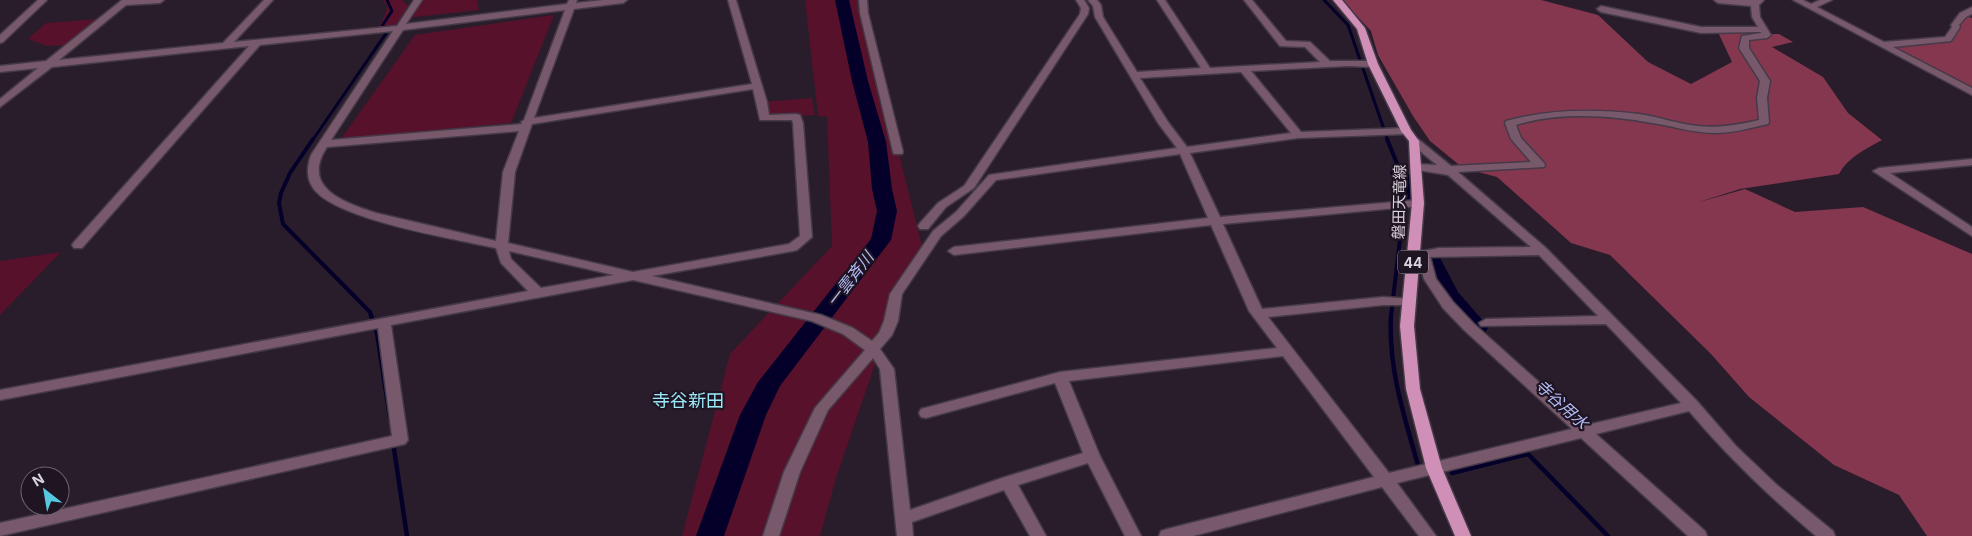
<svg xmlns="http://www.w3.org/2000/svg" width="1972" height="536" font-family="Inter,'Noto Sans JP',sans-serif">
	<rect width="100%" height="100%" fill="#291d2b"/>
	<path fill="#57112b" d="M382 0H402L409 6 394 27H379L386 13 387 5Z
		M418 0H477L479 10 406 18Z
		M805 0H866L883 90 922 246 885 335 836 478 820 536H682L730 354 832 246 827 117 818 116Z
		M554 15 511 123 341 139 415 35Z
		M100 19 73 45 47 46 28 39 46 23Z
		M812 98 815 115 764 118 762 102Z
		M61 252 0 315V261Z"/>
	<path fill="#85374f" d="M1342 0H1541L1598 15 1648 62 1691 84 1732 62 1717 30H1764L1767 34H1779L1793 42 1772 47 1823 77 1848 113 1882 140C1866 149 1848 157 1839 174L1740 189 1696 203 1745 189 1795 212 1863 207 1972 254V536H1927L1899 495 1834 465 1749 397 1711 354 1610 255 1571 243 1497 177 1463 168 1430 141 1413 116 1378 55 1371 31Z
		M1963 15 1972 18V92L1887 45 1951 39Z"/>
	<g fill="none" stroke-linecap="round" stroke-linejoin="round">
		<path stroke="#05002a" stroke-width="3" d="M1324 0 1348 25 1388 141
			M312 141 389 29 382 26 392 11 387 0"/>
		<path stroke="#05002a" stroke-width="4" d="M313 139 290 173 281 193 279 203 283 224 370 312 371 316
			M1387 139 1398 166 1404 206 1391 316"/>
		<path stroke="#05002a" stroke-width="4.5" d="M371 315 377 333 390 418
			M1391 315C1388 367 1404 416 1418 465
			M393 442 407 536
			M1452 473 1528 454 1608 536"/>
		<path fill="#05002a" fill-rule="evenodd" d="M835 0H849L868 81 886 142 892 189 897 211 891 240 780 386 766 415 724 536H696L740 415 758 382 871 239 877 211 872 189 868 142 852 81Z
			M1399 167 1406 169 1418 194 1415 198 1408 200 1401 198 1390 173 1392 169Z
			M1432 254 1439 256 1458 292 1485 323 1488 328 1485 333 1477 335 1469 333 1437 295 1421 260 1425 256Z"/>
		<g stroke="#453a47" stroke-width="3">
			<path id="minor" d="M38 0H47L3 42 0 43V35Z
				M122 0H164L160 3 126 5 59 60 223 43 264 0H273L234 42 397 26 414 0H422L406 24 567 4 569 0H577L576 3 603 0H627L623 3 574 9 534 118 752 84 728 0H736L767 102 769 115 796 114 800 115 803 123 812 237 797 250 793 251 652 276 821 315 853 328 872 341 879 333 884 321 890 294 933 231 956 212 989 175 1177 148 1158 123 1095 17 1093 6 1088 0H1097L1101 5 1103 17 1137 72 1201 68 1157 0H1165L1210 68 1320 62 1305 47 1280 46 1244 0H1252L1286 41 1310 42 1330 61H1373L1378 64 1373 67 1348 66 1251 71 1301 132 1406 128 1411 131 1406 134 1298 138 1190 153 1220 217 1418 200 1424 203 1418 206 1223 224 1262 309 1383 297 1414 299 1416 302 1414 305H1383L1268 317 1389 473 1572 429 1464 330 1443 308 1424 279 1418 258 1409 256 1407 253 1413 249 1423 251 1439 248 1531 247 1448 175 1412 169 1411 167 1416 164 1437 165 1410 143 1409 141 1410 139H1418L1451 166 1531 162 1511 139 1505 123 1506 121C1549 109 1595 109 1639 114 1659 117 1678 124 1698 126 1719 128 1739 125 1759 120L1757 98 1760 81 1739 48 1742 36 1761 33V32L1701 33 1601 12 1597 9 1601 6 1701 27H1758L1752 17 1751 6 1718 3 1714 0H1764L1759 5 1760 17 1771 35 1767 38 1749 40V48L1770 81 1767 98 1769 122 1768 124C1751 128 1733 133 1715 133 1693 133 1673 126 1652 123 1608 115 1558 112 1516 125L1521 138 1544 163 1545 165 1544 167 1458 172 1546 248 1697 401 1736 446 1777 485 1833 531 1835 536H1816C1768 495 1730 459 1689 411L1596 434 1705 531 1707 536H1688L1581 438 1397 483 1436 536H1419L1382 487 1193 536H1159L1161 531 1167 529 1374 477 1283 356 1069 381 1100 456 1141 536H1125L1088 463 1018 485 1046 536H1030L1004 490 912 522 913 536H897L880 369 873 358 828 410 800 472 779 536H763L784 472 815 408 865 350 843 334 812 321 633 280 391 325 408 440 405 444 0 536V523L392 436 378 328 0 400V390L528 291 501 263 496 248C456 239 335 220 313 188 306 177 307 167 311 155L393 31 260 45 82 248H74L72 245 74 242 249 46 52 67 0 107V99L38 68 0 72V66L46 61ZM565 10 524 120 521 122 522 124 331 140 403 30ZM1241 72 1291 133 1187 147 1168 122 1140 78ZM753 89 760 120H792L793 123 800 236 789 244 633 272 508 243 515 172 532 124ZM519 131 503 172 496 241 376 213C345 203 300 188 327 147ZM1180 154 1208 218 954 247 948 251 954 255 1211 225 1249 311 1277 348 1060 372 921 409 919 413 921 417 926 418 1055 383 1083 453 1002 478 910 510 894 369 880 349 892 335 898 321 902 294 941 236 964 216 996 180ZM509 251 614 275 541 288 511 259ZM1539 255 1598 316 1486 319 1479 323 1481 326 1606 324 1681 403 1587 425 1474 324 1453 302 1436 279 1430 257Z
				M859 0H867L868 13 903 152 902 154H894L893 152 860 13Z
				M1076 0H1084L1089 8 1088 14 974 188 946 207 928 229H920L918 226 920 223 938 203 964 186 1080 14 1081 8Z
				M1793 0H1803L1811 4 1820 0H1832L1817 7 1884 42 1945 37 1952 27 1951 25 1960 13 1972 7V14L1966 17 1959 25 1960 27 1951 41 1893 47 1972 88V95Z
				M1972 159V165L1890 173 1972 227V236L1873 171 1879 168Z"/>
		</g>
		<g stroke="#453a47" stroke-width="3">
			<path id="major" d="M1333 0H1342L1365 28 1378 64 1411 130 1419 141 1424 203 1414 326 1420 389 1442 468 1471 536H1455L1426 468 1406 389 1400 326 1412 203 1409 141 1401 131 1368 64 1357 29Z"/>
		</g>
		<use href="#minor" fill="#78596c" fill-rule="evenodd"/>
		<use href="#major" fill="#cf8fb7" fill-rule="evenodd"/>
	</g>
	<g text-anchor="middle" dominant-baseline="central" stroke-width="4.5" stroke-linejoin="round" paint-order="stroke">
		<rect fill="#1f1421" stroke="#a39aa5" stroke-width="1" x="1398" y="250.5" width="30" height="23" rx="4"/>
		<g font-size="14" font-weight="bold" fill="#dbd3dd">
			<text x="1413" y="262">44</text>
		</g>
		<g font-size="15" fill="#dbd3dd" stroke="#1f1421">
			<text transform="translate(1399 202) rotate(-89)">磐田天竜線</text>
		</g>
		<g font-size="16" font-style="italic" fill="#b3bcf7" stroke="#1f1421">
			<text transform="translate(850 279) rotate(-52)">一雲斉川</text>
			<text transform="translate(1562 404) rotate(42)">寺谷用水</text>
		</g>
		<g font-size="18" fill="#99e7f8" stroke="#1f1421">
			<text x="688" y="400">寺谷新田</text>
		</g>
	</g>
	<g transform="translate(45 491) rotate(329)"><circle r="24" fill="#1f1421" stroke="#6a606c"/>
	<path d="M0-4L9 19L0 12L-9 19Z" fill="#56c9e1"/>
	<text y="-8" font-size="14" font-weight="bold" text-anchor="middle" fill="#dbd3dd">N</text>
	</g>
</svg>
